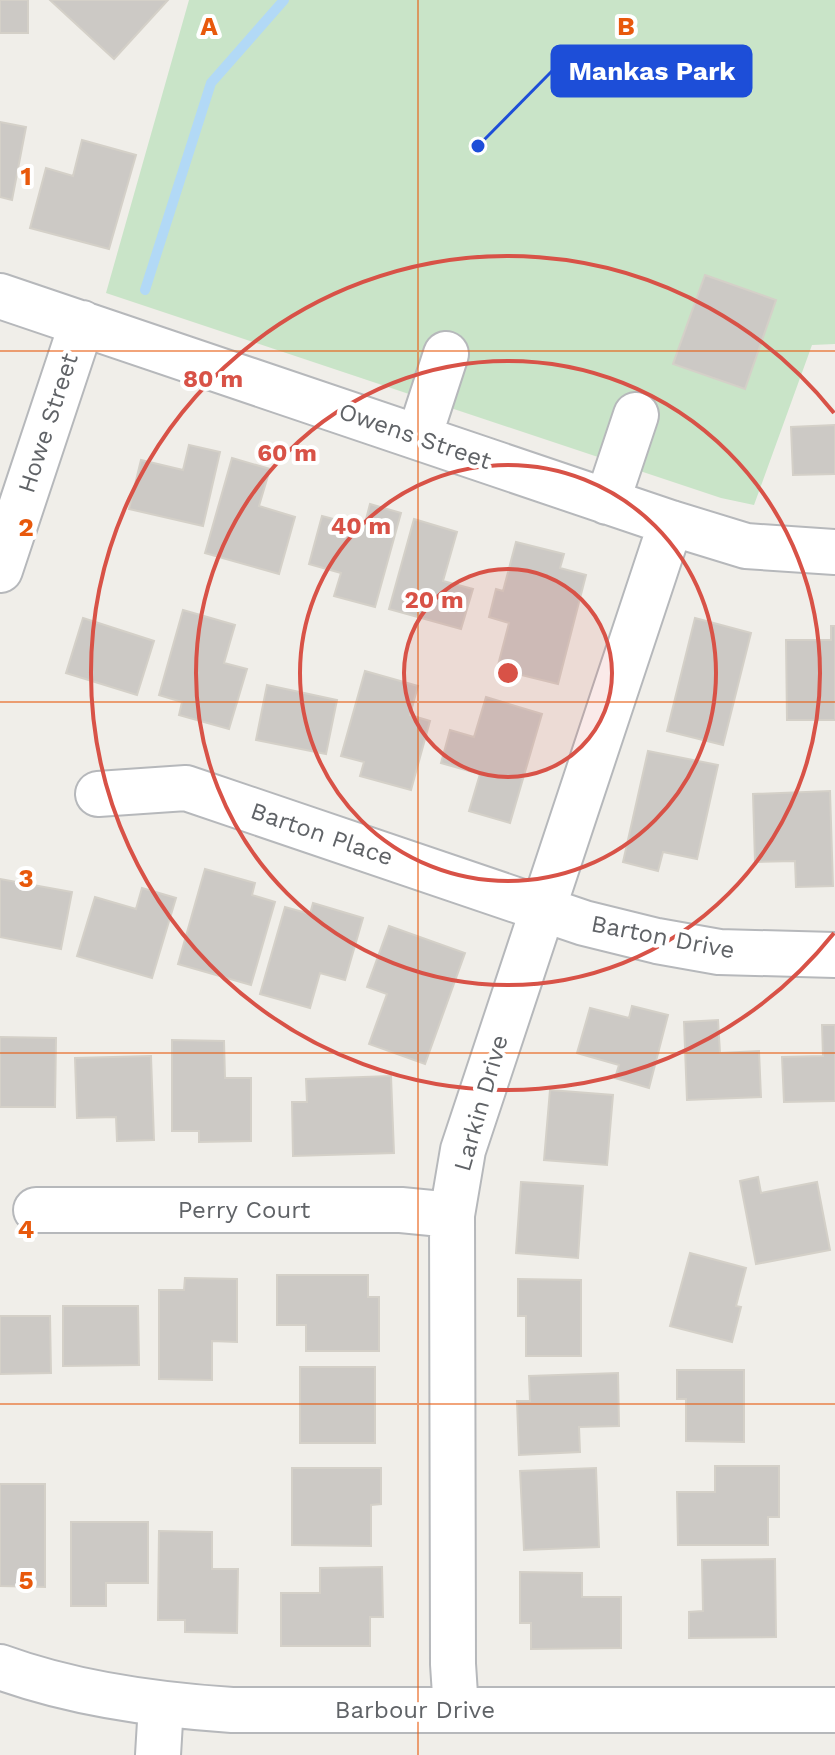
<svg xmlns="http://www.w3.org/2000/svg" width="835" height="1755" font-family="'Work Sans',sans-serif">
	<rect width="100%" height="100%" fill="#f0eee9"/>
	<path fill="#c9e4c8" d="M189 0H835V344L812 345 754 505 721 498 106 293Z"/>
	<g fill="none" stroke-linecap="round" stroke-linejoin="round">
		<path stroke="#b2d9f6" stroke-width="10" d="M145 290 211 83 284 0"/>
	</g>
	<path fill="#ccc9c5" stroke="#d4d0c8" stroke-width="2" d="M0 0H28V33H0Z
		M50 0H168L114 59Z
		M0 122 26 127 12 200 0 197Z
		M82 140 136 155 109 249 30 228 46 168 73 176Z
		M705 275 776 300 745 389 673 364Z
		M835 425V474L793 475 791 427Z
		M189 445 220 452 203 526 129 509 141 460 183 470Z
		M232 458 270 469 259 506 295 517 279 574 205 553Z
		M370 504 401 513 375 607 334 596 341 573 309 564 322 516 364 527Z
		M414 519 457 532 443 581 473 589 461 629 389 609Z
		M516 542 564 554 560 568 586 575 558 684 497 669 509 623 489 617 496 589 503 591Z
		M183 610 235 625 224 663 247 669 229 729 179 715 182 702 159 695Z
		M83 618 154 641 137 695 66 673Z
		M695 618 751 633 723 745 667 731Z
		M831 626H835V720H787L786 640H831Z
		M365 671 418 686 410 715 430 721 411 790 360 776 364 762 341 756Z
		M267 685 337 700 326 754 256 740Z
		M486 697 542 714 510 823 469 811 480 774 441 763 450 730 474 737Z
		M648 751 718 765 697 859 663 852 658 871 623 862Z
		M830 791 833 886 796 887 795 861 755 862 753 794Z
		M205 869 255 883 252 895 275 902 251 985 178 964Z
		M0 879 72 892 61 949 0 937Z
		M142 888 176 898 152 978 77 956 95 897 136 909Z
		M313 903 363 918 345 980 320 973 310 1008 260 994 285 907 310 914Z
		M389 926 465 953 425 1064 369 1044 387 994 367 987Z
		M632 1006 668 1015 649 1088 615 1078 619 1065 577 1053 590 1008 629 1018Z
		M718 1020 720 1053 759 1051 761 1097 687 1100 684 1022Z
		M822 1025H835V1101L784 1102 782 1057 823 1056Z
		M0 1037 56 1038 55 1107H0Z
		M172 1040 224 1041 225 1078H251V1141L199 1142V1131H172Z
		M151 1056 154 1140 117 1141 116 1117 77 1118 75 1058Z
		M391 1076 394 1153 293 1156 292 1102H307L306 1079Z
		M550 1090 613 1095 607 1165 544 1160Z
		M758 1177 761 1193 817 1182 830 1250 756 1264 740 1181Z
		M521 1182 583 1186 578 1258 516 1253Z
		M690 1253 746 1268 736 1306 741 1307 732 1342 670 1326Z
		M277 1275H368V1297H379V1351H306V1325H277Z
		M185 1278 237 1279V1342L212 1341V1380L159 1379V1290H184Z
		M518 1279 581 1280V1356H526V1316H518Z
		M63 1306H138L139 1365 63 1366Z
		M0 1316H50L51 1373 0 1374Z
		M300 1367H375V1443H300Z
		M677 1370H744V1442L686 1441V1399H677Z
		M618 1373 619 1426 579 1427 580 1452 519 1455 517 1401H530L529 1376Z
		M715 1466H779V1517H768V1545H678L677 1492H715Z
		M292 1468H381V1504L371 1505V1546L292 1545Z
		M596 1468 599 1547 524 1550 520 1471Z
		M0 1484H45V1587L0 1586Z
		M71 1522H148V1583H106V1606H71Z
		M159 1531 212 1532V1569H238L237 1633 185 1632V1620H158Z
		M775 1559 776 1637 689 1638V1612L703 1611 702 1560Z
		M382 1567 383 1617H370V1646H281V1593H320V1568Z
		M520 1572 582 1573V1597H621V1648L531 1649V1623H520Z"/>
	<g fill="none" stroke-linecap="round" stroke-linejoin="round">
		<g stroke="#b6b8bb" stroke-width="48">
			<path id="minor" d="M0 296 671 523 746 546 835 552
				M419 437 446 354
				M607 502 636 415
				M0 570 82 323
				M98 794 186 788 584 923 657 941 719 952 835 955
				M36 1210H401L452 1215
				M0 1667C74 1694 154 1705 232 1710H835
				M456 1710 453 1664 452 1215 463 1150 671 523
				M158 1755 161 1705"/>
		</g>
		<use href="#minor" stroke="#fff" stroke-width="44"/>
	</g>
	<path fill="none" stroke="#e8590c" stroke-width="2" stroke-opacity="0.55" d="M418 0V1755M0 351H835M0 702H835M0 1053H835M0 1404H835"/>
	<circle cx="508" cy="673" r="104" fill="#d85247" fill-opacity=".12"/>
	<g fill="none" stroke="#d85247" stroke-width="4">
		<circle cx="508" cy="673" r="104"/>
		<circle cx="508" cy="673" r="208"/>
		<circle cx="508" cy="673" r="312"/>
		<path d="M834 933A417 417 0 1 1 834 413"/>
	</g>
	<g text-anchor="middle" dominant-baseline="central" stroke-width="8" stroke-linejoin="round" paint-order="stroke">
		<g font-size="24" fill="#606367" stroke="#fff">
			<text transform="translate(48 423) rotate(-72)">Howe Street</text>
			<text transform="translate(415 436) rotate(19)">Owens Street</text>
			<text transform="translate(322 834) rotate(19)">Barton Place</text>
			<text transform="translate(663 937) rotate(11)">Barton Drive</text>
			<text transform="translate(481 1103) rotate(-74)">Larkin Drive</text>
			<text x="244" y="1210">Perry Court</text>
			<text x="415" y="1710">Barbour Drive</text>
		</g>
	</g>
	<g font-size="26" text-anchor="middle" font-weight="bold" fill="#e8590c" stroke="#fff" stroke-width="8" stroke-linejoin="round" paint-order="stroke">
		<text x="209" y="35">A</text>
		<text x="626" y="35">B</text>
		<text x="26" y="185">1</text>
		<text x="26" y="536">2</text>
		<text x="26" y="887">3</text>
		<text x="26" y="1238">4</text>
		<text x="26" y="1589">5</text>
	</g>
	<circle cx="508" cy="673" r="12" fill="#d85247" stroke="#fff" stroke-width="4"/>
	<g font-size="24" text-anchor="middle" font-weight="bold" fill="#d85247" stroke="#fff" stroke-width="8" stroke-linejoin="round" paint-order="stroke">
		<text x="213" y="387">80 m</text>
		<text x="287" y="461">60 m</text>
		<text x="361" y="534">40 m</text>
		<text x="434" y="608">20 m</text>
	</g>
	<path fill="none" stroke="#1d4ed8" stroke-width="3" d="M478 146L552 71"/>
	<circle fill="#1d4ed8" stroke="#fff" stroke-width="3" cx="478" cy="146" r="8"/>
	<rect fill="#1d4ed8" stroke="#1d4ed8" stroke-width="3" x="552" y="46" width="199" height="50" rx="8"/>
	<g font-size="26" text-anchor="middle" font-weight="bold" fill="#fff">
		<text x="652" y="80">Mankas Park</text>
	</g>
</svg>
